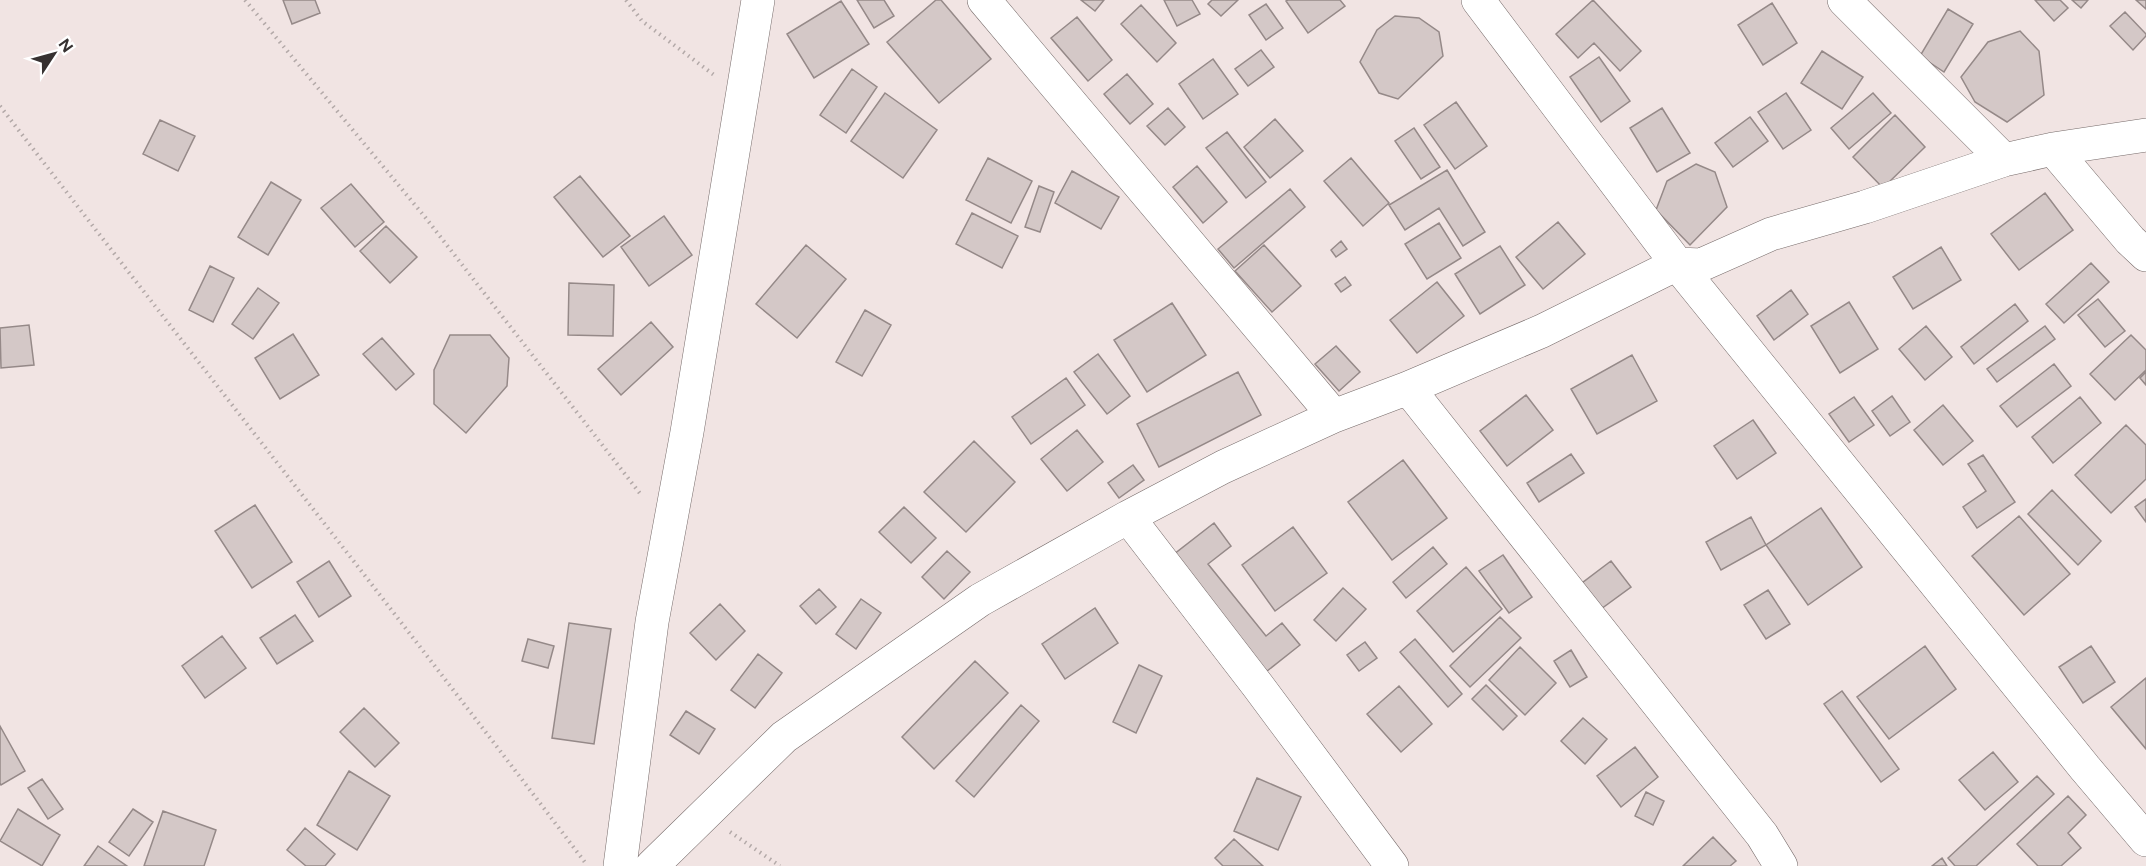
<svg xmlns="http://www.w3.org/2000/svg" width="2146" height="866" font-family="Figtree,sans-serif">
	<rect width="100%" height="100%" fill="#f1e4e3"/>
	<path fill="#d4c8c7" stroke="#958988" stroke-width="1.5" d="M283 0H315L320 13 292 24Z
		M857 0H884L894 16 874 28Z
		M936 0H941L991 59 939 103 887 42Z
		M1081 0H1104L1095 11Z
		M1164 0H1192L1200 14 1177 26Z
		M1212 0H1238L1221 16 1208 4Z
		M1288 0H1340L1345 6 1308 33 1286 1Z
		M1593 0 1641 51 1620 71 1594 43 1578 58 1556 34Z
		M2035 0H2060L2068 8 2054 21Z
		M2072 0H2088L2081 8Z
		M2136 0H2146V9Z
		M841 1 869 44 814 78 787 34Z
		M1772 3 1797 43 1763 65 1738 25Z
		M1266 4 1283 28 1266 40 1249 15Z
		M1141 5 1176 43 1157 62 1121 24Z
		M1948 9 1973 24 1944 72 1920 56Z
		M2125 12 2146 34V36L2133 50 2110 26Z
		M1395 16 1419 18 1439 32 1443 56 1398 99 1379 93 1360 62 1377 30Z
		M1077 17 1112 60 1088 81 1051 38Z
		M2020 31 2039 51 2044 95 2007 122 1975 102 1961 77 1988 42Z
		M1261 50 1274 67 1248 86 1235 69Z
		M1822 51 1863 77 1842 109 1801 83Z
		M1599 57 1630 101 1601 122 1570 77Z
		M1213 59 1238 94 1203 119 1179 84Z
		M852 69 877 87 846 133 820 115Z
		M1127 74 1153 104 1130 124 1104 94Z
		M885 93 937 130 903 178 851 141Z
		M1786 93 1811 130 1783 149 1758 112Z
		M1873 93 1891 113 1849 149 1831 128Z
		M1456 102 1487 146 1455 169 1424 125Z
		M1168 108 1185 127 1165 145 1147 126Z
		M1662 108 1690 153 1657 172 1630 128Z
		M1895 115 1925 147 1883 188 1853 157Z
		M1750 117 1768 141 1733 167 1715 143Z
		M1275 119 1303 151 1270 178 1244 147Z
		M160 120 195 136 178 171 143 154Z
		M1414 128 1440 167 1421 179 1395 141Z
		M1227 132 1266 182 1246 198 1206 148Z
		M988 158 1032 181 1011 223 966 200Z
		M1351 158 1389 203 1363 226 1324 181Z
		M1696 164 1715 172 1727 207 1690 245 1656 210 1667 181Z
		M1197 166 1227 202 1203 223 1173 187Z
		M1447 170 1485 232 1463 246 1439 208 1405 230 1389 205Z
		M1072 171 1119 197 1101 229 1055 203Z
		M580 176 630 236 603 257 554 197Z
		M271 182 301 200 268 255 238 237Z
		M351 184 384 222 355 247 321 208Z
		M1039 186 1054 192 1040 232 1025 227Z
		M1290 189 1305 207 1234 268 1218 249Z
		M2045 193 2073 230 2019 270 1991 234Z
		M972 213 1018 236 1002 268 956 244Z
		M664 216 692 255 649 286 621 247Z
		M1558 222 1585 254 1543 289 1516 257Z
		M1439 223 1461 258 1427 279 1405 244Z
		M386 226 417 257 390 283 360 251Z
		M1341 241 1347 249 1336 257 1331 250Z
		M806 245 846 279 797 338 756 304Z
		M1264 245 1301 286 1272 312 1235 271Z
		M1500 246 1525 285 1480 314 1455 274Z
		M1941 247 1961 280 1913 309 1893 277Z
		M2091 263 2109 282 2064 323 2046 304Z
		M210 266 234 278 213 322 189 310Z
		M1345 277 1351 285 1341 292 1335 284Z
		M1437 282 1464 316 1417 353 1390 320Z
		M569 283 614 285 613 336 568 335Z
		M258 288 279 303 253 339 232 324Z
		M1791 290 1808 314 1774 340 1757 316Z
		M2098 299 2125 331 2105 347 2078 315Z
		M1849 302 1878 349 1840 373 1811 326Z
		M1172 303 1206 355 1147 392 1114 340Z
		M2015 304 2028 321 1974 364 1961 347Z
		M865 310 891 325 862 376 836 362Z
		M651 322 673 347 621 395 598 369Z
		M29 325 34 365 1 368 0 328Z
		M1926 326 1952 357 1925 380 1899 349Z
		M2045 326 2055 339 1997 382 1987 369Z
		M293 334 319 375 280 399 255 358Z
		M450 335H490L509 358 507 386 466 433 434 404V370Z
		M2131 335 2146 350V370L2115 400 2090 374Z
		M382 338 414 374 396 390 363 354Z
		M1336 346 1360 372 1339 391 1315 364Z
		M1098 354 1130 396 1107 414 1074 372Z
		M1632 355 1657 401 1597 434 1571 389Z
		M2054 364 2071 386 2017 427 2000 406Z
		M1238 372 1261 415 1159 467 1137 424Z
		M2146 372V385L2140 378Z
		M1066 378 1085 405 1031 444 1012 417Z
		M1526 395 1553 430 1507 466 1480 431Z
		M1892 396 1910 422 1890 436 1872 411Z
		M1854 397 1874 425 1849 442 1829 414Z
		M2080 397 2101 423 2053 463 2032 437Z
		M1943 405 1973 441 1943 465 1914 430Z
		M1753 420 1776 453 1737 479 1714 446Z
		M2126 425 2146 445V479L2111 513 2075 475Z
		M1077 430 1103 462 1067 491 1041 459Z
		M974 441 1015 482 966 532 924 492Z
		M1571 454 1584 473 1539 502 1527 483Z
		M1983 455 2015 502 1977 528 1963 507 1986 491 1968 464Z
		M1403 460 1447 518 1392 560 1348 502Z
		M1133 465 1144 480 1119 498 1108 483Z
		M2052 490 2101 541 2078 565 2028 514Z
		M2146 499V522L2135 507Z
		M255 505 292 562 252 588 215 531Z
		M904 507 936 538 911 563 879 532Z
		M1821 508 1862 567 1808 605 1766 545Z
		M2019 516 2070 574 2024 615 1972 556Z
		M1751 517 1766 545 1721 570 1706 542Z
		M1214 523 1231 546 1208 564 1266 636 1282 623 1300 645 1257 679 1164 562Z
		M1293 527 1327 573 1275 611 1242 565Z
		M1433 547 1447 564 1406 598 1393 582Z
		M947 551 970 572 944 599 922 577Z
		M1503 555 1532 597 1509 613 1479 571Z
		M329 561 351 596 319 617 297 582Z
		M1611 561 1631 587 1601 609 1582 583Z
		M1466 567 1502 609 1453 652 1417 611Z
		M1343 588 1366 609 1336 641 1314 620Z
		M819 589 836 607 816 624 800 606Z
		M1768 590 1790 624 1766 639 1744 605Z
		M861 599 881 613 856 649 836 634Z
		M720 604 745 631 716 660 690 633Z
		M1095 608 1118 643 1065 679 1042 644Z
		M295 615 313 641 277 664 260 638Z
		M1500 617 1521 638 1470 687 1450 666Z
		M569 623 611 629 594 744 552 738Z
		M222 636 246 668 205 698 182 666Z
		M528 639 554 646 548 668 522 661Z
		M1415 639 1462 694 1448 707 1400 652Z
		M1365 642 1377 658 1359 671 1347 655Z
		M1925 646 1956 689 1889 739 1857 697Z
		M2091 646 2115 682 2083 703 2059 667Z
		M1520 647 1556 683 1525 715 1489 680Z
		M1571 650 1587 677 1570 687 1554 661Z
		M758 654 782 673 755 708 731 690Z
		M975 661 1008 693 934 769 902 737Z
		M1139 665 1162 676 1136 733 1113 722Z
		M2146 678V749L2111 707Z
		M1486 685 1517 716 1503 730 1472 699Z
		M1399 686 1432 724 1401 752 1367 714Z
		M1842 691 1899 769 1881 782 1824 704Z
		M1021 705 1039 721 974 797 956 781Z
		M364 708 399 743 375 767 340 732Z
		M686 711 715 729 699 754 670 735Z
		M1583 718 1607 739 1585 764 1561 741Z
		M0 726 25 771 1 785 0 783Z
		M1635 747 1658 777 1621 807 1597 776Z
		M1993 752 2018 782 1985 810 1959 780Z
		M349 771 390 796 357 850 317 825Z
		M2037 776 2054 794 1976 866H1955L1948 858Z
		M1257 778 1301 797 1278 850 1234 831Z
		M42 779 63 809 48 819 28 788Z
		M1646 792 1664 801 1653 825 1635 816Z
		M2068 796 2086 815 2068 833 2081 848 2061 866H2038L2017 844Z
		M18 809 60 835 42 866 0 841Z
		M133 809 153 822 129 856 109 842Z
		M163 811 216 830 204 866H144Z
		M305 828 335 854 325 866H306L287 850Z
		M1713 837 1736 861 1730 866H1683Z
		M1234 839 1263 866H1223L1215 858Z
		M98 846 127 866H84Z
		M1942 858 1947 866H1932Z"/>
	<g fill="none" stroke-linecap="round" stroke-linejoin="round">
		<g stroke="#766b6a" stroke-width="34">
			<path id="street" d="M984 0 1334 416
				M1478 0 1677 264 2085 768 2146 840
				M1844 0 2004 160
				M2053 149 2130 240 2146 255
				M1408 388 1762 835 1781 866
				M1128 517 1258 686 1392 866
				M620 866 652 622 687 432 758 0
				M652 866 784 737 980 600 1128 517 1223 467 1334 416 1408 388 1542 331 1677 264 1701 265 1771 234 1865 207 2004 160 2053 149 2146 135"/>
		</g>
		<path stroke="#b3a9a8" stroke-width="4" stroke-dasharray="1.5 4.5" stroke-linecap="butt" d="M245 0 425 217 642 496
			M626 0 642 21 714 75
			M0 106C195 359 394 610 587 865
			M730 832 780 866"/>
		<use href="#street" stroke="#fff" stroke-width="33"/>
	</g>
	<g transform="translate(54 54) rotate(54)" stroke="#ffffff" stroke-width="4.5" paint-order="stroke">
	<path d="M0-4.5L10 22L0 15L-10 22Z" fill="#363131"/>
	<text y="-9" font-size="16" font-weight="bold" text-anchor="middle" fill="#363131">N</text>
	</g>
</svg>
